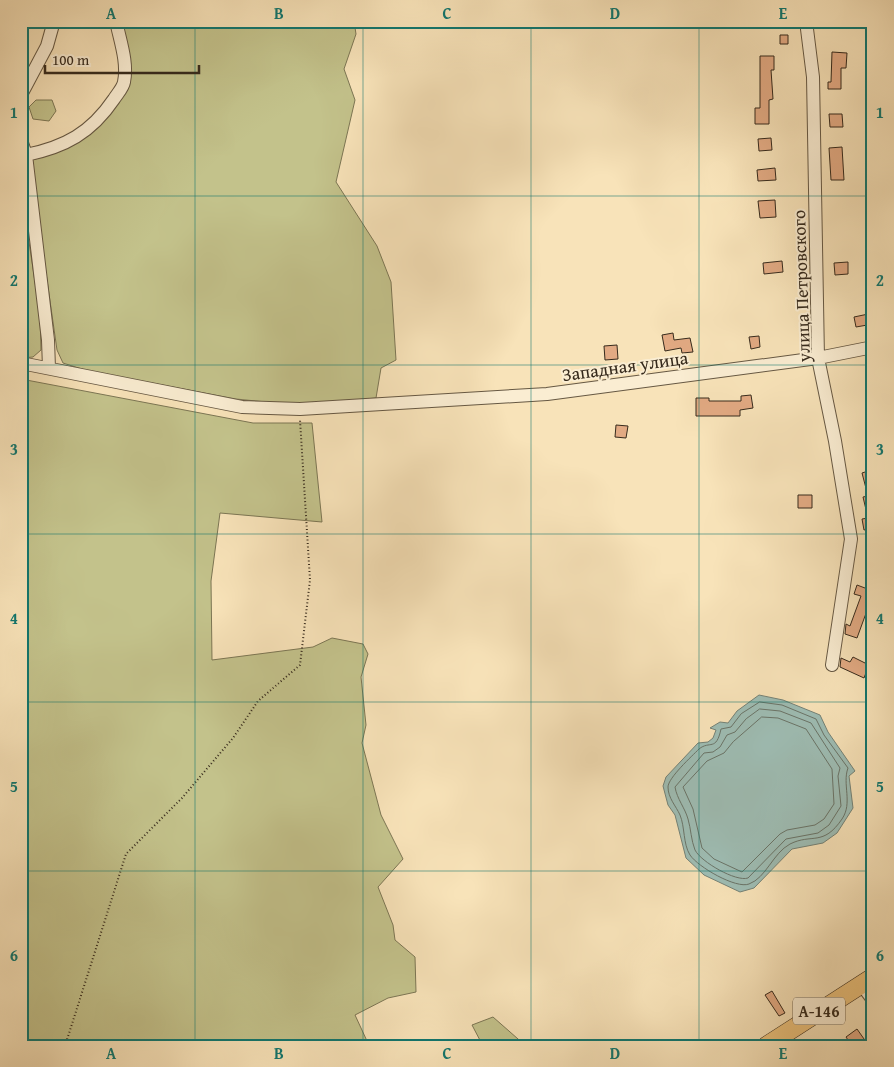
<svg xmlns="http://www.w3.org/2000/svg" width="894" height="1067" font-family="'Gentium Book Plus',serif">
	<rect width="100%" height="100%" fill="#f8e3b9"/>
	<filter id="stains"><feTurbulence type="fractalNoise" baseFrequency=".004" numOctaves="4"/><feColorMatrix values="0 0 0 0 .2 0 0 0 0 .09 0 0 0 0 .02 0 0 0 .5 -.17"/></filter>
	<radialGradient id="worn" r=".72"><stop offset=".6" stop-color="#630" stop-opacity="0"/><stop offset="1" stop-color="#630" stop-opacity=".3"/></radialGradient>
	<path fill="#c3c28b" stroke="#7c7654" d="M122 21H354L356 34 344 69 355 100 336 182 377 246 391 282 396 360 381 368 376 398 296 405 236 399 88 371 63 363 57 350 30 161 60 150 128 86Z
		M36 100H52L56 111 49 121 33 119 29 107Z
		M21 189 40 315 41 350 33 357 21 358Z
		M21 379 253 423H312L322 522 220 513 211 581 212 660 313 647 332 638 363 644 368 654 361 677 366 725 362 743 381 815 403 859 378 887 393 925 395 940 415 957 416 992 388 998 355 1015 367 1041 376 1046H21Z
		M493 1017 526 1046H483L472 1025Z"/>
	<path fill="#9ebdb4" stroke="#748277" d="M759 695 783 700 820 715 828 732 855 771 849 776 853 808 837 833 823 843 792 849 754 888 740 892 704 875 686 858 675 815 668 805 663 786 666 777 698 743 708 742 713 738 716 730 710 728 720 722 728 723 737 711Z"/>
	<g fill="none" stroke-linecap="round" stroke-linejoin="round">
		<path stroke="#6a7468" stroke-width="1" d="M760 702 782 705 816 719 824 735 848 768C842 784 853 803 842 819 823 847 812 833 790 844 773 853 766 878 749 884 736 889 698 867 690 855 683 844 685 827 680 815 676 806 668 798 668 787 668 778 692 756 699 749 710 740 716 752 721 729L731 727 741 714Z
			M760 709 780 711 811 723 840 768 838 776 841 806 829 825 818 833 786 839 748 878C736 882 701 862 695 850 691 840 691 829 688 819 685 808 677 799 675 787L704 753 713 752 720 747 727 735 735 732 746 719Z
			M762 717 778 718 806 729 832 769 834 804 824 819 815 825 787 830 780 834 742 872 714 859 702 848 693 809 683 787 707 761 724 753 733 742Z"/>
	</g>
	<path fill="#e2aa83" stroke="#362a1c" d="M780 35H788V44H780Z
		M832 52 847 53 846 68H841V89H828V82H831Z
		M760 56H774V70H771L773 99 769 100V124H755V108H760Z
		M829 114H842L843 127H830Z
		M771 138 772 150 759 151 758 139Z
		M842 147 844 180H831L829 148Z
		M775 168 776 180 758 181 757 170Z
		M775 200 776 217 760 218 758 201Z
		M782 261 783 272 764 274 763 263Z
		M848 262V274L835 275 834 263Z
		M873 313V324L856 327 854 317Z
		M673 333 674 340 690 338 693 352 682 353 681 348 665 351 662 335Z
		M759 336 760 347 751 349 749 337Z
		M617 345 618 359 605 360 604 346Z
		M751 395 753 408 740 410V416H696V398H709V401H741V396Z
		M616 425 628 426 626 438 615 437Z
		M871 470 873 479V528L864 530 862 519 868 518 863 497 868 496 862 473Z
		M798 495H812V508H798Z
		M857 585 873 591V606L870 605 865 616 857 638 845 634 846 624 850 626 861 596 854 594Z
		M853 657 869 665 864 678 840 667 841 658 850 662Z
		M772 991 785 1013 779 1016 765 995Z
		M857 1029 869 1046H852L846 1037Z"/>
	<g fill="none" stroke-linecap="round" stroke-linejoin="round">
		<g stroke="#665843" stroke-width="14">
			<path id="minor" d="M806 21 813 77 818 358 835 441 851 539 832 665
				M21 95 47 46 54 21
				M21 140 26 155 48 340 49 368
				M26 155C65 147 91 133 114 99 117 94 123 88 124 82 128 62 120 41 116 21
				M21 363 242 407 300 409 547 394 818 358 873 347
				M861 984 873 1000"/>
		</g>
		<g stroke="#362a1c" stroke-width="19">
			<path id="highway" d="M766 1046 873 977"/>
		</g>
		<path stroke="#362a1c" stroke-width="2" stroke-dasharray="1 2.5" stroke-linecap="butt" d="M65 1046 126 854 182 798 233 738 258 701 300 665 310 580 300 420"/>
		<use href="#minor" stroke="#faedd2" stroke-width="12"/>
		<use href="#highway" stroke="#ecc27c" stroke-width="18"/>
	</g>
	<path fill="none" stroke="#0f766e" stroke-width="1" stroke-opacity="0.55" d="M195 21V1046M363 21V1046M531 21V1046M699 21V1046M21 196H873M21 365H873M21 534H873M21 702H873M21 871H873"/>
	<g text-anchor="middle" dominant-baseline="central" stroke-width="4" stroke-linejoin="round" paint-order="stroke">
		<rect fill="#faedd2" stroke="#716453" stroke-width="1" x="793" y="997.5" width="52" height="27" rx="4"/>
		<g font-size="16" font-weight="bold" fill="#362a1c">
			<text x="819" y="1011">А-146</text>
		</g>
		<g font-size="18" fill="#362a1c" stroke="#faedd2">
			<text transform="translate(801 286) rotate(-92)">улица Петровского</text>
			<text transform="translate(625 366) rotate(-8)">Западная улица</text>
		</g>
	</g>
	<rect width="894" height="1067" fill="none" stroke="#f8e3b9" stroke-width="55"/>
	<path d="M45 65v8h154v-8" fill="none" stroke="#362a1c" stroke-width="2.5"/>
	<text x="52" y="65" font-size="15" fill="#362a1c" stroke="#faedd2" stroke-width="4" paint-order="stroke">100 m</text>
	<rect x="28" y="28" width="838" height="1012" fill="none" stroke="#0f766e" stroke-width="2"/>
	<g font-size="16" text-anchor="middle" font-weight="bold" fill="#0f766e">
		<text x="111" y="19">A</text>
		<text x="279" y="19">B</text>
		<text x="447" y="19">C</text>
		<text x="615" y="19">D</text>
		<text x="783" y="19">E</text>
		<text x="14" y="118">1</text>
		<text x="880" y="118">1</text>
		<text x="14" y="286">2</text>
		<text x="880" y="286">2</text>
		<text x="14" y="455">3</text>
		<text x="880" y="455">3</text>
		<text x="14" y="624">4</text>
		<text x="880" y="624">4</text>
		<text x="14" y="792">5</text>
		<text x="880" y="792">5</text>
		<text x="14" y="961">6</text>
		<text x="880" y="961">6</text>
		<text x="111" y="1059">A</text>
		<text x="279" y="1059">B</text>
		<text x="447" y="1059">C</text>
		<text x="615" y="1059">D</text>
		<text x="783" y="1059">E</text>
	</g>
	<rect width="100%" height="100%" filter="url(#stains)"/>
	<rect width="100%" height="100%" fill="url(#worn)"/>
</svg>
